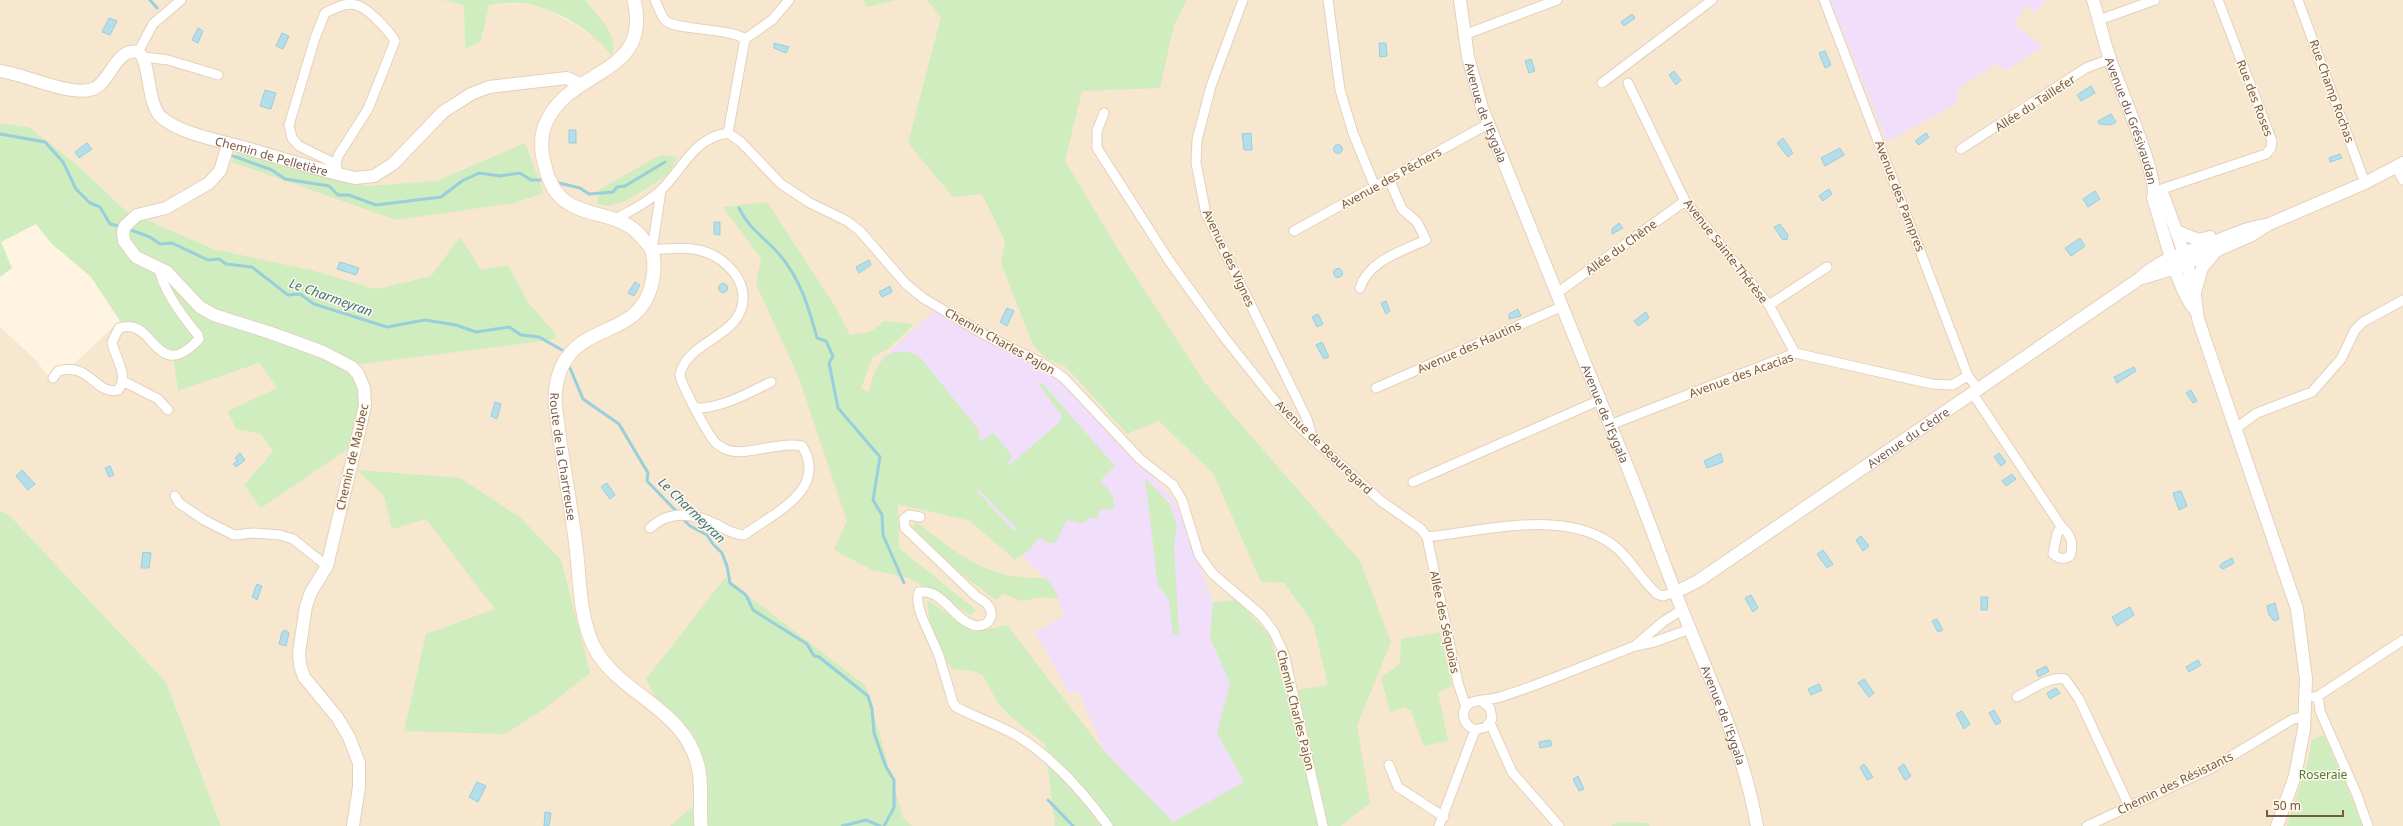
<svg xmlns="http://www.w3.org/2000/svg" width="2403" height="826" font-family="'Noto Sans',sans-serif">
	<rect width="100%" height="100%" fill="#fef4e1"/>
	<path fill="#f7e7cf" d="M0 0H442L464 5 465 48 481 41 489 5 522 3 549 10 579 27 600 41 612 56 601 18 585 0H2403V826H221L166 682 11 517 0 510V327L36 360 53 383 120 321 172 352 178 391 259 363 277 388 236 429 261 434 273 451 244 485 354 365 550 340 557 336 528 302 508 265 481 271 460 238 431 276 376 289 311 270 214 249 126 211 77 165 29 127 0 123Z"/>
	<path fill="#f1defa" d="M1830 0H2046L2035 13 2026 5 2015 24 2042 47 2009 69H2002L1996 64 1958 89 1956 104 1887 142Z
		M934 311 1043 368 1065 384 1172 497 1179 509 1213 602 1210 638 1230 683 1217 733 1244 782 1173 822 1104 751 1078 690 1070 694 1035 632 1065 616 1051 584 927 463 874 371 882 359Z"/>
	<path fill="#cfedbe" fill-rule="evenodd" d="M442 0H585C597 14 619 35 612 56 592 30 557 9 523 3 513 2 500 4 489 5L481 41 465 49 464 5Z
		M864 0H896L867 7Z
		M927 0H1187L1174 25 1160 88 1082 91 1065 161 1123 257 1205 383 1360 561 1391 642 1357 726 1370 803 1341 826H1055L1045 744C1031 732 1012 720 1001 706 980 679 995 671 952 669L931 635 927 600 974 632 1007 625 1104 751 1173 822 1244 782 1217 733 1230 683 1210 638 1213 602 1237 600 1270 636 1286 692 1328 685 1313 623 1284 583 1261 582 1213 473 1159 421 1127 434 1066 367 1044 357 1033 345 1001 263 1005 241 982 194 953 197 908 143 941 17Z
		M0 123 29 127 77 165 126 211 214 249 311 270 376 289 431 276 460 237 481 270 508 265 528 302 557 336 551 340 354 365 361 407 352 446 261 508 244 485 273 451 261 434 236 429 228 411 277 388 259 363 178 391 172 352 120 321 91 277 52 244 36 224 1 242 12 268 0 277Z
		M525 143 544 193 514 203 396 220 232 162 238 151 368 186 437 181Z
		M660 155 677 157 669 174 628 200 609 206 597 204 600 189Z
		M767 202 835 306 850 335 870 332 884 321 914 324 889 348 873 357 861 388 869 392C875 365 886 341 919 356L978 429 980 441 994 433 1012 456 1007 467 1059 423 1062 416 1037 382 1043 384 1115 466 1100 481C1110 490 1114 495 1114 509L1098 510V518H1089L1082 524 1067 520C1061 528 1061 536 1055 543H1047L1043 539H1038L1030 549 1015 560 970 521 898 504 899 548 976 610 971 615 909 578 872 570 834 550 847 521 799 378 756 284 761 258 723 207ZM976 490 980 491 1016 528 1014 531Z
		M357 470 460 478 521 518 561 560 590 673 544 709 505 734 404 731 426 634 495 609 426 519 392 529 384 496Z
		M1145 478 1169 503 1177 526 1174 544 1179 635 1173 634 1169 601 1158 585Z
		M0 510 11 517 166 682 221 826H0Z
		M916 522C960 555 987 580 1045 578L1051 584 1059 599 1042 597 1021 601 1004 594 996 600 952 567 913 527Z
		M725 578 866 686 903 818 912 826H670L707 794 646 679Z
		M1440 632 1452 686 1438 692 1448 741 1424 746 1411 711 1405 707 1390 712 1381 677 1400 664 1401 639Z
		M2324 735 2364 826H2287L2308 761 2312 740Z
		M1617 822 1648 823 1650 826H1611Z"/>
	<path fill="#b4dfea" stroke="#99cedc" d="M1632 14 1635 18 1624 26 1621 22Z
		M109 18 117 21 110 35 102 32Z
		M198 28 203 31 198 43 192 40Z
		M282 33 289 36 283 49 276 46Z
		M774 43 789 47 786 53 774 48Z
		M1379 43H1386L1387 56 1380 57Z
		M1825 51 1831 65 1825 68 1819 53Z
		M1531 59 1535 71 1529 73 1525 61Z
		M1674 71 1681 80 1676 85 1669 75Z
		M2091 86 2095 93 2081 101 2077 95Z
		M265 90 276 93 271 109 260 106Z
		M2111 114 2116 122 2111 125 2099 124 2098 121Z
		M569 130H576V143H569Z
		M1251 133 1252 150H1244L1242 134Z
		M1926 133 1929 137 1919 145 1915 141Z
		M1783 138 1793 153 1788 157 1777 143Z
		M87 143 92 149 79 158 75 152Z
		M1333.5 149a4.5 4.5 0 1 1 9 0a4.5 4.5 0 1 1-9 0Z
		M1840 148 1844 155 1825 166 1821 158Z
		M2340 154 2342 158 2330 162 2329 158Z
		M1829 189 1832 194 1823 201 1819 196Z
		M2095 191 2100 199 2088 207 2083 199Z
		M714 222H720V235L714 234Z
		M1619 223 1623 228 1612 234V229Z
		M1780 224 1788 235 1787 240 1782 239 1774 227Z
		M2080 238 2085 246 2071 256 2065 248Z
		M869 260 871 265 859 273 856 267Z
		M340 262 359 268 356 275 337 269Z
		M1333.5 273a4.5 4.5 0 1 1 9 0a4.5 4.5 0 1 1-9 0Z
		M635 282 640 285 634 296 628 293Z
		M718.5 288a4.5 4.5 0 1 1 9 0a4.5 4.5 0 1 1-9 0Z
		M890 286 892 292 882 297 879 292Z
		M1386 301 1390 311 1386 314 1381 303Z
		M1007 308 1014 311 1007 326 1000 322Z
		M1518 309 1521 316 1509 319V314Z
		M1646 312 1649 318 1638 326 1634 321Z
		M1318 314 1323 324 1317 327 1312 317Z
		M1322 342 1329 357 1324 359 1316 345Z
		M2134 367 2136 371 2117 383 2114 377Z
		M2191 390 2197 401 2193 403 2186 393Z
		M495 402 501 404 497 419 491 416Z
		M240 453 245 460 236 467 233 464 238 460 235 458Z
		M1721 453 1723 462 1707 468 1704 461Z
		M1999 453 2006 462 2001 466 1994 457Z
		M110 466 114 475 109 477 105 468Z
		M22 470 35 484 28 490 16 476Z
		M2012 474 2016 479 2006 486 2002 481Z
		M607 483 615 495 610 499 601 487Z
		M2181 491 2187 506 2179 510 2173 493Z
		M1861 536 1869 546 1863 551 1856 540Z
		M1823 550 1833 564 1827 568 1817 554Z
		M143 552 151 553 149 568H141Z
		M2232 558 2234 563 2223 569 2220 567 2221 564Z
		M257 584 262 586 257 600 252 597Z
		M1751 595 1758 608 1753 612 1745 598Z
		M1981 597H1988L1987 610H1981Z
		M2275 603 2279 619 2274 621 2269 615 2267 606Z
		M2130 607 2134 615 2117 626 2112 617Z
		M1937 619 1943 630 1938 632 1932 621Z
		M285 630 289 633 286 646 279 644 282 632Z
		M2198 660 2201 665 2189 672 2186 667Z
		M2046 666 2049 671 2039 677 2036 671Z
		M1864 679 1874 693 1869 697 1858 683Z
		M1819 684 1822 690 1811 695 1808 689Z
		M2056 688 2060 693 2050 699 2047 693Z
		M1994 710 2001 722 1996 725 1989 713Z
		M1962 711 1970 724 1964 729 1956 714Z
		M1550 740 1552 743 1551 746 1540 748 1539 742Z
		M1864 764 1873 777 1867 780 1860 767Z
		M1904 764 1911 776 1905 780 1898 768Z
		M1578 776 1584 789 1579 791 1573 779Z
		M477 782 486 786 478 802 469 797Z
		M545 812 551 813 549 826H544Z"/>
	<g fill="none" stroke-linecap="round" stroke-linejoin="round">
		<path stroke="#99cedc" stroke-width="3" d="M150 0 157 8
			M0 134 45 142 63 162 76 189 90 203 100 207 110 224 123 227
			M233 156 272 170 285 179 329 186 338 195H349L376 205 441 197 462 181 479 173 500 176 520 173 531 180H541
			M559 183 580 188 589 194 613 192 617 187 625 186 665 162
			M739 208C749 229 764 237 779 254 800 278 809 308 817 338L826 341 833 356 829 363 838 408 880 457 873 500 882 515 883 535 904 583
			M128 229 150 237 160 244 172 243 208 260 219 259 226 264 252 267 288 295 300 294 314 304 387 327 425 320 456 325 476 332 509 327 521 335 539 337 562 350
			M570 368 583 399 619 424 648 473 647 481 679 514
			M682 518 690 526 707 535 713 544 722 553 727 566 730 583 746 595 753 610 807 644 814 656 819 657 868 696 872 709 874 733 886 767 894 780V807L891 814
			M1048 800 1073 826
			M842 826 866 820 880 826
			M884 826 890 815"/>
		<g stroke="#e3d1bc" stroke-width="11">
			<path id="minor" d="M655 0C658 6 660 14 665 20 674 31 727 27 745 39
				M1243 0 1211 86 1197 140 1196 163 1206 214 1307 419 1313 440
				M1328 0 1340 90 1353 133 1375 187
				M1824 0 1968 376 1979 390
				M2298 0 2365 183
				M2099 20 2155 0
				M1464 35 1557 0
				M138 52 153 24 181 0
				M144 57 168 60 218 75
				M1602 83 1712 0
				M1628 83 1685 201 1769 305 1795 353
				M1104 113 1097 131V148L1170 262 1224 337 1275 401 1293 421 1381 501 1421 529 1427 537 1458 683 1466 707
				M728 133 745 39 772 20 789 0
				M1961 149 2086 68 2110 59
				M336 164 299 146 292 138 289 125 315 38 325 13C335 8 347 1 359 6 370 10 389 31 395 41L368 109 338 156 336 164 338 174
				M2396 167 2403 180
				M2156 191 2266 154 2271 148 2272 141 2218 0
				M616 219C631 210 651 201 662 189 683 168 695 137 728 133L741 142 781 184 810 203 847 221 860 231 906 284 923 298 985 335 1044 364 1064 378 1140 459 1173 485 1182 500 1199 555 1213 574 1261 615 1274 632 1284 654 1323 826
				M1294 231 1488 124
				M1360 288C1368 261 1402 251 1426 240L1417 222 1402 209 1389 179
				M1557 293 1685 201
				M1769 305 1827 267
				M53 378 58 371C89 361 96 396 118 390 130 376 114 356 112 342L119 328C123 327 128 326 132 327 155 331 161 380 199 339L198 335C183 317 164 292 159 269
				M123 381 158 399 168 410
				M1376 388 1563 306
				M1973 394 2061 526 2057 534 2053 554C2059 559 2064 560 2070 556 2074 543 2071 535 2061 526
				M695 408C720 409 749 393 771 382
				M1610 425 1795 353 1932 384 1952 385 1968 376
				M2236 428 2257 413 2312 392 2341 359 2355 330 2363 322 2403 300
				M1413 482 1600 400
				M175 496 179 503 204 520 234 535 253 533 280 535 293 539 327 566
				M920 517 909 515 904 519 905 528 977 597C1002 609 990 630 973 625 952 618 943 589 919 592 912 607 936 643 940 659 944 673 949 688 953 703L956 707C975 717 996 724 1014 734 1050 755 1084 793 1108 826
				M650 528C669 510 693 513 716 524 725 529 734 535 744 535 774 513 829 489 802 446 776 441 744 458 725 449 722 447 717 445 715 442 708 435 681 384 680 375 680 373 682 368 683 366 698 338 745 333 743 295 742 283 737 275 728 266 707 245 680 247 652 250L661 190
				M1427 537C1485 531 1572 506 1619 550 1633 564 1643 581 1657 594L1663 596 1676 592
				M1636 645 1664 621 1682 610
				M2318 696 2320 711 2357 795 2368 826
				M2017 697C2031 690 2049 676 2065 679L2079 699 2129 806
				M2314 697 2318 696 2403 640
				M1481 701 1490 708 1492 719 1486 727 1475 730C1463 725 1459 711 1470 703 1478 699 1491 700 1500 697 1546 683 1590 663 1635 646L1654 642 1690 629
				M1490 723 1512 772 1559 826
				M1389 765 1398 787 1444 817
				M1439 826 1475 730
				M2087 826 2210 769 2293 719 2305 717"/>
		</g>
		<g stroke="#e3d1bc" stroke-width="14">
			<g id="tertiary">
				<path id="s1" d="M1460 0 1468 57 1482 108 1610 425C1637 486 1658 549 1683 612 1711 682 1744 751 1757 826"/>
				<path id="s2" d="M2093 0C2099 19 2103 39 2110 59 2118 84 2160 179 2153 198 2163 228 2176 287 2195 310"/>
				<path id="s3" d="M0 71C24 74 71 97 93 89 110 83 116 47 138 52 151 60 146 102 161 117 180 134 222 141 246 148 283 159 319 170 355 178L374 176 393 164 443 112 471 94 489 87 567 78 580 84"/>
				<path d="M228 145 220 171 209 183 166 208 137 215 125 226 123 232 124 241 136 257 167 272 200 307 214 315 271 333 323 352 352 367 358 374 364 388 365 405 360 428 327 566 311 592 306 606 299 653 300 665 304 677 337 717 349 737 359 763V787L353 826"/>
				<path d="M2156 191 2163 195C2175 227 2187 259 2194 292 2197 302 2196 312 2199 322L2297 609 2306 679 2304 729 2295 776 2277 826"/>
				<path d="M2176 231 2199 240 2210 237"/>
				<path d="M2139 279 2176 268 2252 235 2267 225 2365 183 2403 163"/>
				<path d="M2195 292 2202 268 2215 252"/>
				<path id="s4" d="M1676 592 1698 581 2139 279C2161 258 2189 251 2217 241 2234 234 2248 227 2267 225"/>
			</g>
		</g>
		<g stroke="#ebd4bb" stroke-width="15">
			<g id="secondary">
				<path id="s5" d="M634 0C653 77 568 67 545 125 540 138 541 152 545 166 559 229 615 201 643 239 646 242 651 247 652 251 655 262 654 276 651 287 639 331 594 325 570 354 558 368 555 384 555 402 560 450 570 498 576 546 580 579 579 617 594 647 619 695 684 707 698 766 703 785 699 806 701 826"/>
			</g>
		</g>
		<use href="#minor" stroke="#fff" stroke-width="9"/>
		<use href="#tertiary" stroke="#fff" stroke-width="12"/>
		<use href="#secondary" stroke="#fff" stroke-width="13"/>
	</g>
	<g text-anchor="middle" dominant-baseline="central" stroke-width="3" stroke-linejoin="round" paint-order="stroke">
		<g font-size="12" fill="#785a45" stroke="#fff8e9">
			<text transform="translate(2332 91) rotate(70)">Rue Champ Rochas</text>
			<text transform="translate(2255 98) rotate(69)">Rue des Roses</text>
			<text transform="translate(2035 103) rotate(-33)">Allée du Taillefer</text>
			<text stroke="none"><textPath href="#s1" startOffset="116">Avenue de l'Eygala</textPath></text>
			<text stroke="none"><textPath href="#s2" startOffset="127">Avenue du Grésivaudan</textPath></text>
			<text stroke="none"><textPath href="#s3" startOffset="345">Chemin de Pelletière</textPath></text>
			<text transform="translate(1391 178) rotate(-29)">Avenue des Pêchers</text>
			<text transform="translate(1900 196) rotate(69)">Avenue des Pampres</text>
			<text transform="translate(1621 247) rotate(-36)">Allée du Chêne</text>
			<text transform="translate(1726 251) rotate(52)">Avenue Sainte-Thérèse</text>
			<text transform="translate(1229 258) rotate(65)">Avenue des Vignes</text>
			<text transform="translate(1000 341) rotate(29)">Chemin Charles Pajon</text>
			<text transform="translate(1469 347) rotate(-24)">Avenue des Hautins</text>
			<text transform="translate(1741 375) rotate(-20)">Avenue des Acacias</text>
			<text stroke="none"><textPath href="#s1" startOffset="440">Avenue de l'Eygala</textPath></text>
			<text stroke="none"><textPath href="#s4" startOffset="279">Avenue du Cèdre</textPath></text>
			<text transform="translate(1324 447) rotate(44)">Avenue de Beauregard</text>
			<text transform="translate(352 457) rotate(-77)">Chemin de Maubec</text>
			<text stroke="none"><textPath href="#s5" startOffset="603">Route de la Chartreuse</textPath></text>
			<text transform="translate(1445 622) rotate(78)">Allée des Séquoïas</text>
			<text transform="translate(1296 710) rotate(76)">Chemin Charles Pajon</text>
			<text stroke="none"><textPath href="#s1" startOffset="764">Avenue de l'Eygala</textPath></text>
			<text transform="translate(2175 783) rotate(-26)">Chemin des Résistants</text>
		</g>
		<g font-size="12" fill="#4c7f3c" stroke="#fff8e9">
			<text x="2323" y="774">Roseraie</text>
		</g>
		<g font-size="13" font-style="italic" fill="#3b7687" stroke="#fff8e9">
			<text transform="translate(331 297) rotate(20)">Le Charmeyran</text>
			<text transform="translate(692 510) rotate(44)">Le Charmeyran</text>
		</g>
	</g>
	<path d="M2267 810v6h76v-6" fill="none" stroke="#785a45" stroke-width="2"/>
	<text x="2273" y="810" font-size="12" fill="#785a45" stroke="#fff8e9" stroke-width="3" paint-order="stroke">50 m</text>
</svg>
